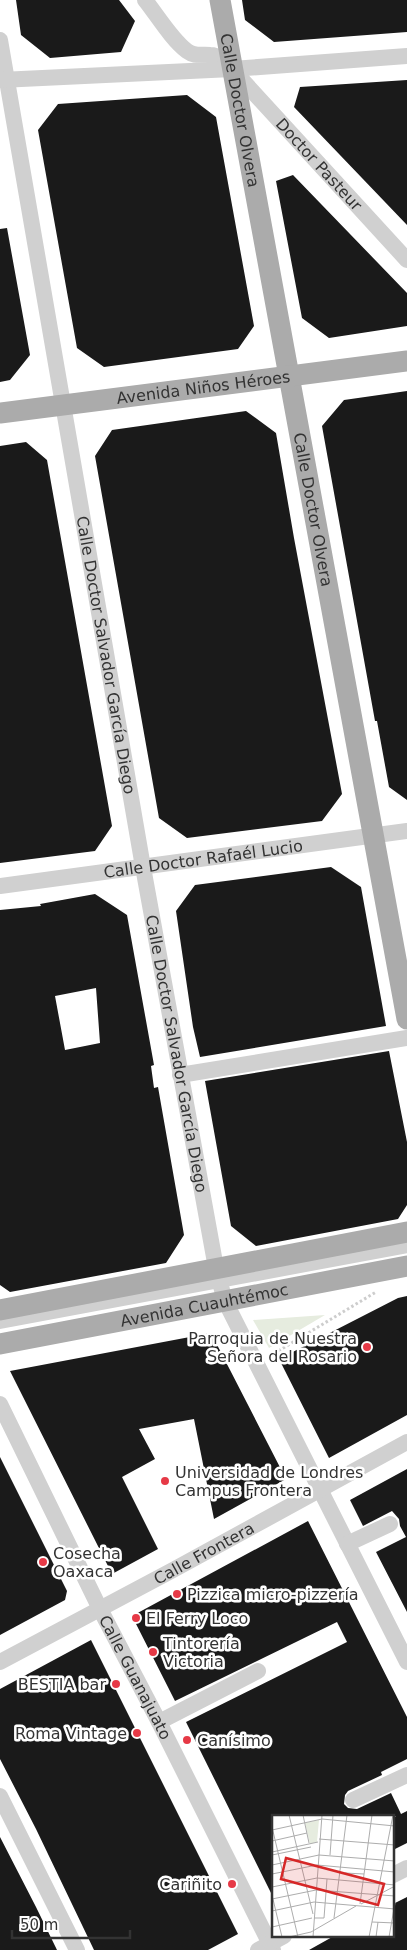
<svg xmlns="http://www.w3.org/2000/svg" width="407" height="1950" font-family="'DejaVu Sans',sans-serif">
	<rect width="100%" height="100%" fill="#fff"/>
	<path fill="#e6ecdf" d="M325 1315 269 1348 253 1320Z"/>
	<path fill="#1a1a1a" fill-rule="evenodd" d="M16 0H119L135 21 121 52 50 58 21 35Z
		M242 0H407V32L274 42 245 20Z
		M407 80V225L294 107 300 87Z
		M187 95 216 117 254 326 238 349 104 367 77 348 38 130 58 104Z
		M293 175 407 293V326L329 338 302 318 276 181Z
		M7 228 30 355 10 380 0 382V229Z
		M407 391V800L389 787 377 721H375L322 426 344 400Z
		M246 411 276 433 294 538 342 794 322 821 187 838 159 818 95 456 112 430Z
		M26 442 47 460 112 826 95 851 0 863V446Z
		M331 867 361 887 386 1026 200 1057 193 1027 176 911 195 885Z
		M95 894 127 915 154 1065 151 1066 154 1088 158 1087 184 1235 166 1263 10 1292 0 1285V910L41 906 40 904ZM96 988 100 1043 65 1050 55 996Z
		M389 1051 407 1142V1205L398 1219 256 1246 231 1226 205 1081Z
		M407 1296V1415L329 1458 279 1359 398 1298Z
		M211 1333 286 1479 214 1519 194 1419 139 1429 155 1459 122 1477 158 1549 112 1574 10 1371Z
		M0 1457 67 1591 65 1600 0 1635Z
		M407 1469V1612L376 1552 406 1537 400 1526 399 1519 392 1511 363 1526 350 1500Z
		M308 1521 407 1717V1759L381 1772 382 1775 348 1791 345 1795 344 1804 348 1808 357 1809 391 1793 401 1814 407 1811V1843L393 1850V1818L396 1816H273V1897L186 1722 347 1642 337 1622 175 1701 132 1616Z
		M91 1640 238 1934 208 1950H94L36 1829 0 1759V1689Z
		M0 1837 36 1907 57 1950H0Z
		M407 1897V1950H309L334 1936H393V1904Z"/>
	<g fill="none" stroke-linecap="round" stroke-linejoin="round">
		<path stroke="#cdcdcd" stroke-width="3" stroke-dasharray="2.5 2.5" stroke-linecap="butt" d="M270 1356 376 1292"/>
		<g stroke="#d0d0d0" stroke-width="16">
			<path id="s1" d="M145 0C157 15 172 40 187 51 195 57 201 54 210 55 219 55 226 62 232 69L407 260"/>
			<path id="s2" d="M0 40 143 867 216 1268 225 1301 407 1662"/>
			<path d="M0 80 232 69 407 56"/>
			<path id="s3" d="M0 886 407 831"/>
			<path d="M180 1075 407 1038"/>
			<path d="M0 1321 407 1245"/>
			<path id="s4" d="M0 1404 100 1609 159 1722 273 1950"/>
			<path d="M347 1544 390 1524"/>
			<path id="s5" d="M0 1662 173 1570 407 1442"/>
			<path d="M159 1722 258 1671"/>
			<path d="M0 1796 77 1950"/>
			<path d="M353 1800 407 1775"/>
			<path d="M393 1875 407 1868"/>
			<path d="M258 1950 284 1936"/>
		</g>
		<g stroke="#ababab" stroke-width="21">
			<path id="s6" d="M220 0 407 1019"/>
			<path id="s7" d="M0 413 407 361"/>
			<path d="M0 1310 407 1232"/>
			<path id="s8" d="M0 1344 407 1266"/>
		</g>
	</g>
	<g fill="#e63946" stroke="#fff" stroke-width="2">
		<circle cx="367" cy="1347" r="5"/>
		<circle cx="165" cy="1481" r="5"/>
		<circle cx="43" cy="1562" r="5"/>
		<circle cx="177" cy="1594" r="5"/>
		<circle cx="136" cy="1618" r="5"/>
		<circle cx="153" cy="1652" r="5"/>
		<circle cx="116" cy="1684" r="5"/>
		<circle cx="137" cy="1733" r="5"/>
		<circle cx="187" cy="1740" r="5"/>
		<circle cx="232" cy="1884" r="5"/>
	</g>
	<g text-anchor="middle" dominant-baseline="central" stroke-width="5" stroke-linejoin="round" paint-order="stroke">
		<g font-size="16" fill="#333" stroke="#fff">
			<text stroke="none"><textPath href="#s6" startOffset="112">Calle Doctor Olvera</textPath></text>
			<text stroke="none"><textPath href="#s1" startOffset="246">Doctor Pasteur</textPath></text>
			<text stroke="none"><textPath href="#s7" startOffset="205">Avenida Niños Héroes</textPath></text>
			<text stroke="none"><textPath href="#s6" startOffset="518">Calle Doctor Olvera</textPath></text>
			<text stroke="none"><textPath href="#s2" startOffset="624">Calle Doctor Salvador García Diego</textPath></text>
			<text stroke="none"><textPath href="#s3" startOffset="205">Calle Doctor Rafaél Lucio</textPath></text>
			<text stroke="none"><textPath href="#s2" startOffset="1029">Calle Doctor Salvador García Diego</textPath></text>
			<text stroke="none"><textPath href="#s8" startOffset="208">Avenida Cuauhtémoc</textPath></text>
			<text stroke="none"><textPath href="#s5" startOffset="231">Calle Frontera</textPath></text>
			<text stroke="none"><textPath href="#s4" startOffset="305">Calle Guanajuato</textPath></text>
		</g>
		<g font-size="16" fill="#333" stroke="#fff" text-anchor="start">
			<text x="357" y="1338" text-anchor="end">Parroquia de Nuestra<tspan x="357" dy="18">Señora del Rosario</tspan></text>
			<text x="175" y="1472">Universidad de Londres<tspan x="175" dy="18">Campus Frontera</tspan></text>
			<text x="53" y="1553">Cosecha<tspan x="53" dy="18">Oaxaca</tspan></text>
			<text x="187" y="1594">Pizzica micro-pizzería</text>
			<text x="146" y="1618">El Ferry Loco</text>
			<text x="163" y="1643">Tintorería<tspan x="163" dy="18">Victoria</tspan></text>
			<text x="106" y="1684" text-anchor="end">BESTIA bar</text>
			<text x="127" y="1733" text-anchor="end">Roma Vintage</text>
			<text x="197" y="1740">Canísimo</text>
			<text x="222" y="1884" text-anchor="end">Cariñito</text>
		</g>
	</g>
	<g transform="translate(272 1815)">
		<rect width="122" height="122" fill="#fff"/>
		<path d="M47 5 45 27 38 29 33 8Z" fill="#e6ecdf"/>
		<path fill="none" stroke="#adadad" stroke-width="1" d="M17 0 41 99M31 0 37 28M0 12 26 122M0 15 50 4 123 11M47 24 123 30M0 26 35 18M0 37 46 27M0 40 39 32M58 40 61 0M0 50 47 40 123 46M73 58 92 59M0 59 45 50 123 57M0 72 45 63 123 70M0 80 10 122M0 84 44 75 123 81M88 89 100 0M89 89 123 71M0 96 42 87 123 94M42 103H52L55 64M62 103 75 0M100 107 123 108M0 112 40 103M17 122 39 117 84 91M41 122 50 0M97 122 121 0M104 122 106 107M117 122 123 88"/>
		<path fill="#d62828" fill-opacity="0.15" stroke="#d62828" stroke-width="2.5" d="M14 43 112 69 106 90 9 64Z"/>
		<rect width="122" height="122" fill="none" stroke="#333" stroke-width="2.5"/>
	</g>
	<path d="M12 1930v8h118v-8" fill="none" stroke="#333333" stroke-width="2.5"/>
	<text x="20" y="1930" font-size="15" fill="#333333" stroke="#ffffff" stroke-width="4" paint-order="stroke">50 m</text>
</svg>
